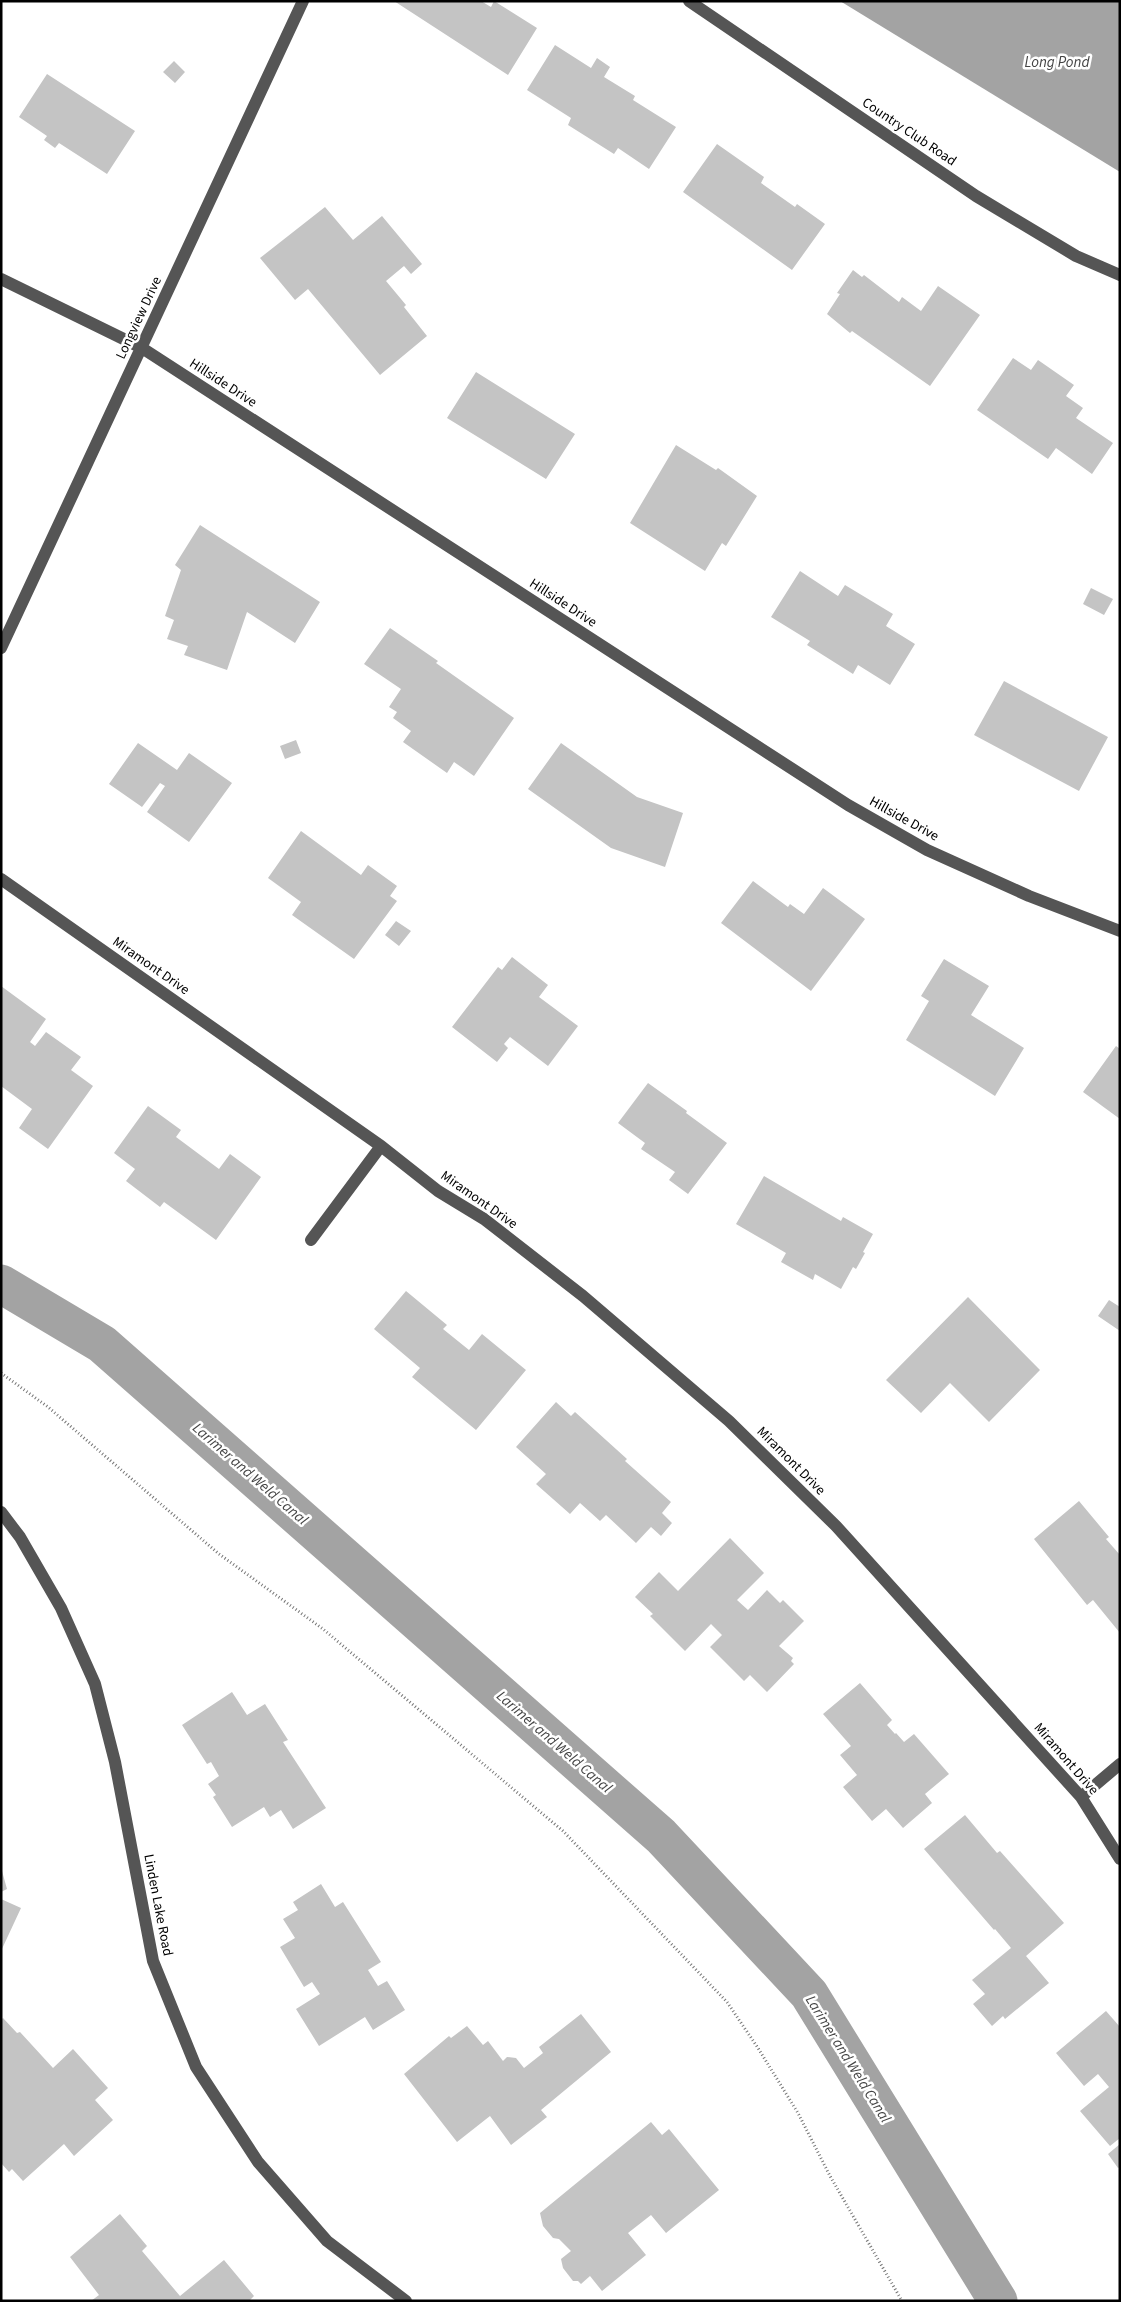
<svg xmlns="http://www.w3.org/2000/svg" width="1121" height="2302" font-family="'Source Sans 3',sans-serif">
	<rect width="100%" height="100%" fill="#fff"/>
	<path fill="#a3a3a3" d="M840 1H1120V172Z"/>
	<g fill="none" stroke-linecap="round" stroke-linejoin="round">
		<path stroke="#a3a3a3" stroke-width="39" d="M1 1284 102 1344 661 1836 809 1994 998 2301"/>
	</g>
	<path fill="#c4c4c4" d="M394 1H481L491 7 494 1 537 28 508 75Z
		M555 45 591 68 597 58 610 67 604 77 635 96 633 100 676 127 649 169 618 148 614 154 568 125 571 118 527 90Z
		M174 61 185 72 175 83 163 72Z
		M47 74 135 131 107 174 59 143 55 148 44 140 47 136 19 117Z
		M717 144 764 177 761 183 795 207 797 204 825 224 792 270 683 192Z
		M325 207 353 240 382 216 422 264 411 274 404 266 386 281 406 305 404 307 427 336 380 375 308 289 295 300 260 258Z
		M853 270 862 277 864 275 899 302 902 297 921 311 938 286 980 315 930 386 852 331 850 333 827 314 840 294 837 293Z
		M1013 358 1031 370 1038 360 1074 385 1066 396 1083 408 1076 418 1113 443 1092 474 1056 448 1048 459 977 410Z
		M476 372 575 434 546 479 447 418Z
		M676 445 716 470 718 468 757 496 726 546 722 543 705 571 630 523Z
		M200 525 320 602 295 643 247 612 227 670 184 655 188 646 167 639 174 620 165 616 181 570 175 565Z
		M800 571 838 596 845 585 893 614 886 626 915 644 890 685 858 665 853 674 807 645 810 641 771 617Z
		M1091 588 1113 599 1104 615 1083 604Z
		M390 628 438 661 436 663 514 718 474 776 454 762 447 773 403 742 411 731 393 718 397 712 389 707 401 689 364 664Z
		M1004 681 1108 737 1079 791 974 735Z
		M296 740 301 753 285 759 280 746Z
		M138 743 177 770 189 753 232 783 189 842 147 812 165 786 160 783 142 807 109 784Z
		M561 743 637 797 683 813 665 867 611 848 528 789Z
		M301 831 361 875 368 865 397 886 390 896 397 901 354 959 292 915 301 902 268 878Z
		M753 881 788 907 790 904 804 914 823 888 865 919 811 991 721 923Z
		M396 921 411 931 399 946 385 935Z
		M512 957 548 985 539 997 578 1026 548 1066 510 1037 504 1044 508 1048 497 1062 452 1027 498 967 502 970Z
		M944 959 989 986 971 1015 1024 1048 995 1096 906 1040 929 1001 921 996Z
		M1 986 46 1019 30 1042 35 1046 46 1032 81 1057 71 1070 93 1086 48 1149 19 1128 32 1109 1 1086Z
		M1116 1046 1120 1049V1119L1083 1092Z
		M648 1083 687 1111 686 1113 727 1143 688 1194 669 1180 675 1172 641 1149 645 1143 618 1123Z
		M148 1106 181 1130 176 1137 219 1169 230 1154 261 1177 216 1240 164 1202 160 1207 126 1181 135 1169 114 1153Z
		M764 1176 841 1221 843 1217 873 1234 863 1252 865 1253 856 1269 853 1267 841 1289 815 1274 813 1280 781 1262 786 1253 736 1224Z
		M406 1291 447 1325 443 1329 469 1350 482 1334 526 1370 476 1430 412 1377 420 1368 374 1329Z
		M968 1297 1040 1370 989 1422 950 1383 921 1413 886 1380Z
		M1109 1300 1120 1307V1331L1098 1316Z
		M556 1402 571 1416 575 1412 627 1459 625 1461 671 1502 662 1513 672 1523 661 1536 651 1527 636 1543 606 1515 600 1521 580 1503 570 1514 536 1484 546 1474 516 1447Z
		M1079 1501 1109 1537 1106 1539 1120 1555V1633L1093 1600 1087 1605 1034 1539Z
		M730 1538 764 1573 737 1600 748 1610 767 1590 780 1603 783 1600 804 1621 779 1646 793 1658 791 1661 794 1664 767 1692 750 1675 744 1681 710 1647 722 1635 711 1624 685 1651 650 1616 653 1614 635 1597 659 1572 678 1591Z
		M860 1683 892 1720 887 1725 895 1734 896 1733 904 1742 914 1734 949 1774 925 1794 932 1803 903 1828 886 1809 872 1821 843 1787 857 1775 840 1755 851 1746 823 1714Z
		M232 1692 247 1715 265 1704 288 1740 283 1742 326 1808 293 1829 281 1810 270 1817 264 1807 232 1827 213 1797 216 1795 208 1784 219 1776 211 1762 207 1764 182 1725Z
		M965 1815 997 1853 1000 1851 1064 1923 1026 1956 1049 1983 1005 2019 1003 2016 992 2026 973 2004 985 1994 972 1980 1011 1948 995 1929 994 1930 924 1849Z
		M2 1871 7 1889 1 1892V1872Z
		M321 1884 335 1907 343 1902 381 1962 368 1970 378 1986 387 1981 405 2010 373 2030 365 2017 319 2046 296 2009 320 1994 312 1982 304 1987 280 1947 295 1938 283 1919 298 1910 293 1902Z
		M1 1899 21 1908 1 1951Z
		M1106 2011 1120 2027V2138L1110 2146 1080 2111 1109 2087 1098 2074 1084 2086 1056 2053Z
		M581 2014 611 2052 541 2110 547 2117 511 2145 490 2116 457 2142 404 2074 449 2036 451 2038 467 2026 483 2045 488 2041 503 2061 507 2057 516 2058 524 2068 543 2053 539 2047Z
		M3 2018 17 2033 20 2032 53 2068 73 2049 108 2088 95 2100 113 2120 74 2156 64 2144 23 2181 12 2169 9 2172 1 2163V2020Z
		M651 2122 662 2135 669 2129 719 2190 666 2233 651 2215 628 2233 646 2255 602 2291 590 2276 581 2284 578 2281H573L563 2268 561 2259 571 2251 559 2239 553 2238 543 2226 540 2213Z
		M1120 2144V2167L1118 2168 1108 2154Z
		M120 2214 147 2246 142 2251 180 2296 224 2260 254 2296 249 2301H91L99 2295 70 2257Z"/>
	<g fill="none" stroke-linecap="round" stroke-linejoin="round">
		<path stroke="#777" stroke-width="3" stroke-dasharray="1 2.5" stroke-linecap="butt" d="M1 1373 48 1407 219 1554 323 1629 563 1831 727 2002 758 2048 798 2113 830 2176 902 2301"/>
		<path stroke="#555" stroke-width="12" d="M689 1 976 196 1076 256 1120 275
			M1 279 142 348 848 805 927 850 1029 896 1120 931
			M1 648 303 1
			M1 879 381 1146 438 1191 484 1219 583 1296 729 1421 836 1526 1081 1797 1120 1859
			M311 1240 381 1146
			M1 1512 20 1537 61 1608 95 1684 115 1762 153 1961 196 2067 258 2162 327 2241 406 2301
			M1081 1797 1120 1764"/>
	</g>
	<g text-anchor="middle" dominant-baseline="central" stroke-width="5" stroke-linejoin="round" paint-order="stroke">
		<g font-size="14" fill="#000" stroke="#fff">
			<text transform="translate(909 132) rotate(34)">Country Club Road</text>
			<text transform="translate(139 318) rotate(-65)">Longview Drive</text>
			<text transform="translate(223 383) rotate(33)">Hillside Drive</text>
			<text transform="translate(563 603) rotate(33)">Hillside Drive</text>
			<text transform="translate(904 819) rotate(29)">Hillside Drive</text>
			<text transform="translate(151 966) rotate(35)">Miramont Drive</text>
			<text transform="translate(479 1200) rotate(35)">Miramont Drive</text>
			<text transform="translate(791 1461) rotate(45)">Miramont Drive</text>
			<text transform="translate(1066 1759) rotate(49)">Miramont Drive</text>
			<text transform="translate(158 1905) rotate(79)">Linden Lake Road</text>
		</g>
		<g font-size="15" font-style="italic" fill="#444" stroke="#fff">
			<text x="1057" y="62">Long Pond</text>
			<text transform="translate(250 1474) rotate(41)">Larimer and Weld Canal</text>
			<text transform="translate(554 1742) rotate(41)">Larimer and Weld Canal</text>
			<text transform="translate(848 2059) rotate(58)">Larimer and Weld Canal</text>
		</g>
	</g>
	<rect width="1121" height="2302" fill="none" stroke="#000000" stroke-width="5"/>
</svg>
